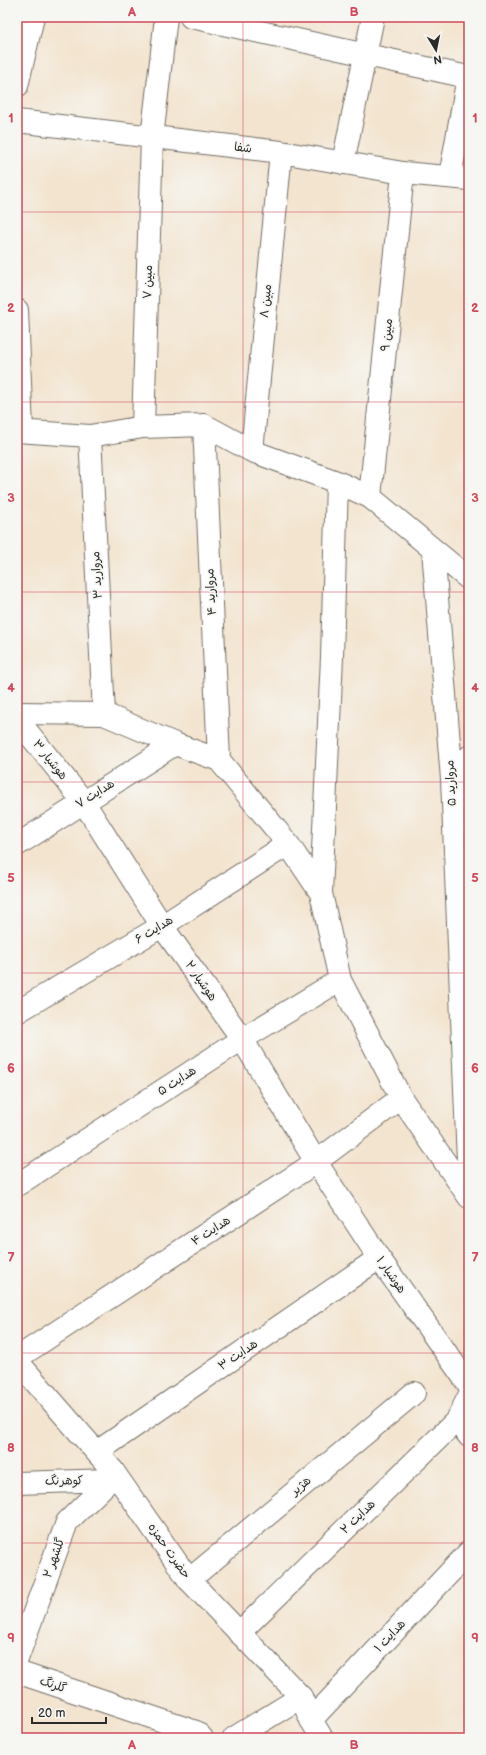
<svg xmlns="http://www.w3.org/2000/svg" width="486" height="1755" font-family="'Balsamiq Sans','Playpen Sans Arabic',sans-serif">
	<rect width="100%" height="100%" fill="#f6f6f2"/>
	<filter id="ink" filterUnits="userSpaceOnUse"><feTurbulence type="fractalNoise" baseFrequency=".025" numOctaves="2"/><feDisplacementMap in="SourceGraphic" scale="8" xChannelSelector="R" yChannelSelector="G"/><feConvolveMatrix kernelMatrix="1 2 1 2 8 2 1 2 1" color-interpolation-filters="sRGB"/></filter>
	<filter id="wash" filterUnits="userSpaceOnUse"><feTurbulence type="fractalNoise" baseFrequency=".012" numOctaves="4" result="noise"/><feDisplacementMap in="SourceGraphic" scale="16" xChannelSelector="R" yChannelSelector="G"/><feGaussianBlur stdDeviation="0.9" result="paint"/><feColorMatrix in="noise" values="0 0 0 0 0 0 0 0 0 0 0 0 0 0 0 0 0 1.4 0 .05"/><feComposite in="paint" operator="in"/></filter>
	<g filter="url(#wash)">
		<rect width="100%" height="100%" fill="#f3e4cf"/>
	</g>
	<g filter="url(#ink)">
		<g fill="none" stroke-linecap="round" stroke-linejoin="round">
			<g stroke="#716c64" stroke-width="24">
				<path id="minor" d="M191 17 468 77 450 177
					M17 86 33 17
					M17 121 281 152 403 173 469 179
					M343 163 373 17
					M17 310 22 431
					M204 425 219 760
					M143 427 152 138 166 17
					M17 431 90 436 143 427 204 425 252 451 337 482 370 497 469 579
					M90 436 104 714
					M252 451 281 152
					M370 497 403 173
					M433 550 452 779 469 1185
					M17 713 104 714 175 744 219 760 288 844 321 893 340 980 401 1098 469 1197
					M17 719 83 801 162 926 242 1039 316 1162 379 1258 469 1385
					M452 779 469 757
					M17 845 175 744
					M321 893 332 657 337 482
					M17 1012 162 926 288 844
					M17 1185 242 1039 340 980
					M17 1358 316 1162 401 1098
					M457 1420 469 1436
					M97 1452 379 1258
					M17 1483 110 1480
					M189 1580 414 1393
					M239 1633 457 1420 469 1396
					M17 1659 67 1522 110 1480 113 1471
					M17 1672 196 1732 202 1738
					M311 1720 469 1552
					M234 1738 301 1697"/>
			</g>
			<g stroke="#716c64" stroke-width="24">
				<path id="secondary" d="M17 1361 113 1471 189 1580 301 1697 311 1720 322 1738"/>
			</g>
			<use href="#minor" stroke="#fff" stroke-width="22"/>
			<use href="#secondary" stroke="#fff" stroke-width="22"/>
		</g>
	</g>
	<path fill="none" stroke="#d1495b" stroke-width="1" stroke-opacity="0.55" d="M243 17V1738M17 212H469M17 402H469M17 592H469M17 782H469M17 973H469M17 1163H469M17 1353H469M17 1543H469"/>
	<g text-anchor="middle" dominant-baseline="central" stroke-width="3.5" stroke-linejoin="round" paint-order="stroke">
		<g font-size="12" fill="#2b2b2b" stroke="#f6f6f2">
			<text transform="translate(243 148) rotate(6)">شفا</text>
			<text transform="translate(148 282) rotate(-88)">مبین ۷</text>
			<text transform="translate(266 301) rotate(-84)">مبین ۸</text>
			<text transform="translate(387 335) rotate(-84)">مبین ۹</text>
			<text transform="translate(97 575) rotate(-93)">مروارید ۳</text>
			<text transform="translate(211 592) rotate(-93)">مروارید ۴</text>
			<text transform="translate(50 760) rotate(51)">هوشیار ۳</text>
			<text transform="translate(451 783) rotate(-93)">مروارید ۵</text>
			<text transform="translate(95 794) rotate(-32)">هدایت ۷</text>
			<text transform="translate(154 930) rotate(-31)">هدایت ۶</text>
			<text transform="translate(201 981) rotate(55)">هوشیار ۲</text>
			<text transform="translate(177 1081) rotate(-33)">هدایت ۵</text>
			<text transform="translate(211 1231) rotate(-33)">هدایت ۴</text>
			<text transform="translate(391 1275) rotate(55)">هوشیار ۱</text>
			<text transform="translate(238 1355) rotate(-34)">هدایت ۳</text>
			<text transform="translate(64 1481) rotate(-1)">کوهرنگ</text>
			<text transform="translate(301 1486) rotate(-40)">هژیر</text>
			<text transform="translate(358 1517) rotate(-44)">هدایت ۲</text>
			<text transform="translate(169 1551) rotate(55)">حضرت حمزه</text>
			<text transform="translate(54 1558) rotate(-70)">گلشهر ۲</text>
			<text transform="translate(390 1636) rotate(-47)">هدایت ۱</text>
			<text transform="translate(53 1685) rotate(19)">گلرنگ</text>
		</g>
	</g>
	<rect width="486" height="1755" fill="none" stroke="#f6f6f2" stroke-width="44"/>
	<g transform="translate(436 50) rotate(170)" stroke="#f6f6f2" stroke-width="3" paint-order="stroke">
	<path d="M0-3L7 15L0 10L-7 15Z" fill="#2b2b2b"/>
	<text y="-6" font-size="11" font-weight="bold" text-anchor="middle" fill="#2b2b2b">N</text>
	</g>
	<path d="M32 1717v6h74v-6" fill="none" stroke="#2b2b2b" stroke-width="2"/>
	<text x="38" y="1717" font-size="12" fill="#2b2b2b" stroke="#f6f6f2" stroke-width="3" paint-order="stroke">20 m</text>
	<rect x="22" y="22" width="442" height="1711" fill="none" stroke="#d1495b" stroke-width="1.5"/>
	<g font-size="13" text-anchor="middle" font-weight="bold" fill="#d1495b">
		<text x="132" y="16">A</text>
		<text x="354" y="16">B</text>
		<text x="11" y="122">1</text>
		<text x="475" y="122">1</text>
		<text x="11" y="312">2</text>
		<text x="475" y="312">2</text>
		<text x="11" y="502">3</text>
		<text x="475" y="502">3</text>
		<text x="11" y="692">4</text>
		<text x="475" y="692">4</text>
		<text x="11" y="882">5</text>
		<text x="475" y="882">5</text>
		<text x="11" y="1072">6</text>
		<text x="475" y="1072">6</text>
		<text x="11" y="1262">7</text>
		<text x="475" y="1262">7</text>
		<text x="11" y="1452">8</text>
		<text x="475" y="1452">8</text>
		<text x="11" y="1642">9</text>
		<text x="475" y="1642">9</text>
		<text x="132" y="1749">A</text>
		<text x="354" y="1749">B</text>
	</g>
</svg>
